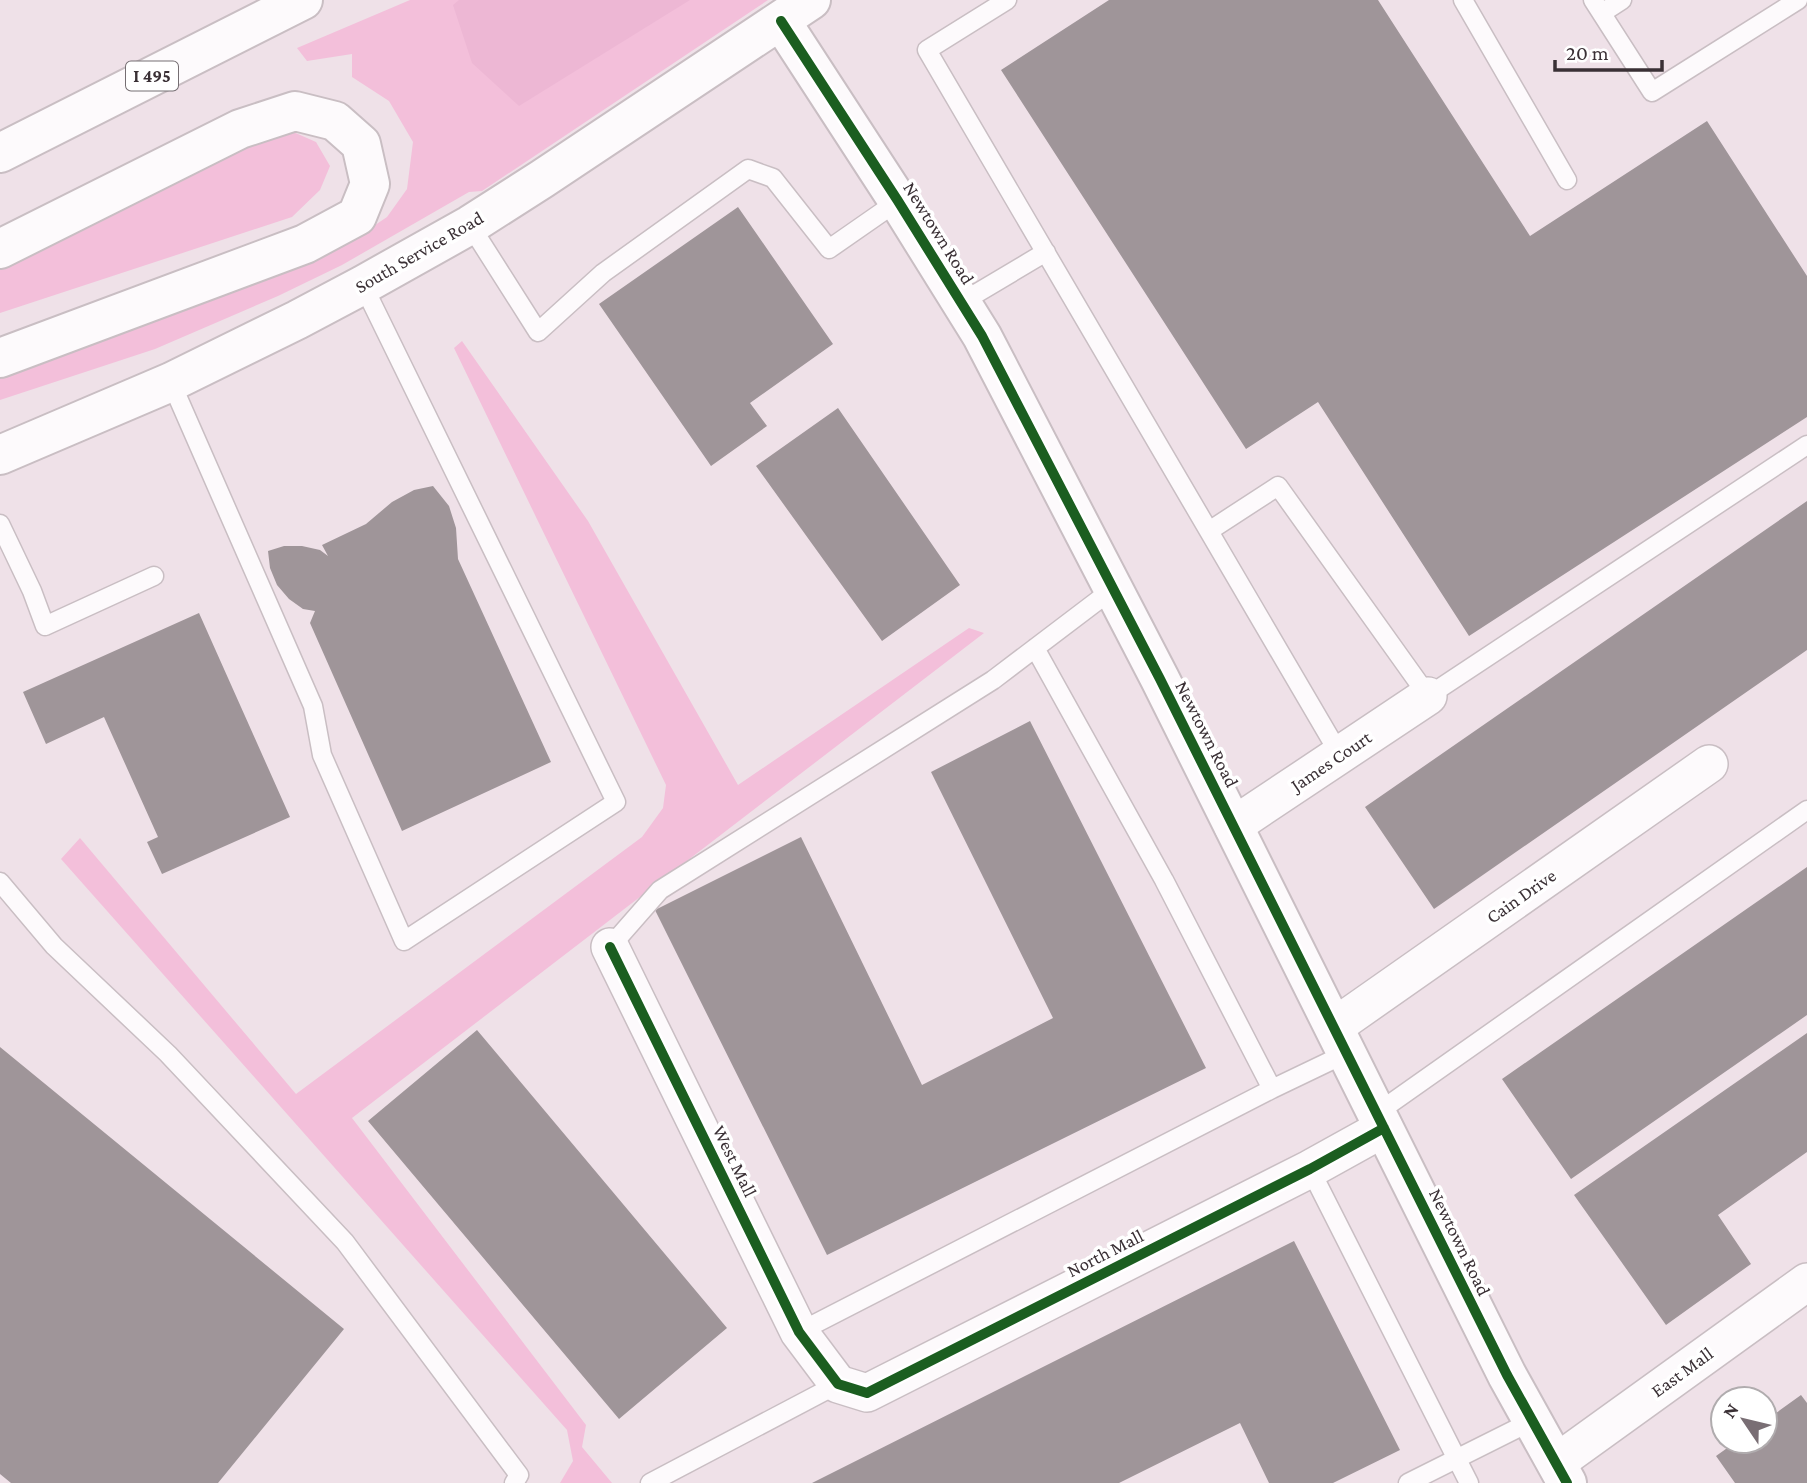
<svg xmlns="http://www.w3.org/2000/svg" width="1807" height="1483" font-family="'Crimson Pro',serif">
	<rect width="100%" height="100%" fill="#efe1e8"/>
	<path fill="#f3bfda" d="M410 0H768L482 191 469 192 342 265 278 296 155 349 0 400V372L347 244 387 217 407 189 413 142 389 101 352 77V54L307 61 297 48Z
		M291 131 316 142 330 166 320 190 292 217 0 313V265L255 134Z
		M462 341 588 521 738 785 969 628 984 633 352 1118 586 1425 582 1447 612 1483H560L573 1461 567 1430 61 859 80 838 296 1094 642 837 663 808 666 785 454 348Z"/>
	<path fill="#edb7d4" d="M459 0H690L519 106 472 63 453 5Z"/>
	<path fill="#9f9599" d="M1109 0H1378L1530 236 1707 121 1807 276V417L1469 636 1318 402 1246 449 1001 70Z
		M738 207 833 344 750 403 767 426 711 466 599 304Z
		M838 408 960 585 882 641 756 466Z
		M433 486 449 506 456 528 458 559 551 762 402 831 310 623 315 611 303 609 289 599 277 585 270 568 268 551 284 546H302L320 550 328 556 322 545 366 524 392 502 414 490Z
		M1807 501V650L1434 909 1365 807Z
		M199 613 290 817 162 874 147 842 158 837 104 717 46 744 23 692Z
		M1030 721 1206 1068 827 1255 655 910 801 837 922 1085 1053 1018 931 772Z
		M1807 867V1015L1571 1179 1502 1079Z
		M477 1030 727 1328 619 1419 368 1121Z
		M1807 1033V1152L1718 1215 1751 1264 1666 1325 1574 1195Z
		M0 1047 344 1329 218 1483H11L0 1474Z
		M1294 1241 1400 1450 1333 1483H1269L1240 1423 1119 1483H812Z
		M1801 1395 1807 1403V1483H1735L1716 1456 1737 1441H1765V1421Z"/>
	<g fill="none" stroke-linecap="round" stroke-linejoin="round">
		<g stroke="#c9bec3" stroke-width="21">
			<path id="service" d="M1007 0 927 50 1340 755
				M1463 0 1567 180
				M1593 0 1652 92 1798 0
				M1602 13 1622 0
				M470 225 538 332 603 273 748 169 773 178 829 249 898 201
				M962 302 1046 252
				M171 382 313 706 322 755 404 941 616 802 363 285
				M0 524 32 591 45 626 154 576
				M1209 531 1278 486 1428 696 1807 445
				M1035 648 1164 880 1272 1089
				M0 882 54 946 168 1054 345 1242 519 1475 514 1483
				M610 947 660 890 993 680 1113 589
				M1377 1113 1807 810
				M1310 1169 1469 1483
				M799 1332 1272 1089 1347 1053
				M650 1483 838 1384
				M1408 1483 1532 1421"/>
		</g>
		<g stroke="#c9bec3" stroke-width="40">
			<path id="minor" d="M1233 826 1428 696
				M610 947 799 1332 838 1384 867 1393 1310 1169 1384 1128
				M1334 1027 1709 764
				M1556 1463 1807 1282"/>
		</g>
		<g stroke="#c9bec3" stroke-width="42">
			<path id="tertiary" d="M781 21 898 201 982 336 1160 679 1507 1375 1567 1483"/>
		</g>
		<g stroke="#c9bec3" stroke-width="42">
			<path id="secondary" d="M0 455 171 382 297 320 363 285 470 225 542 179 811 0"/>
		</g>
		<g stroke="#c9bec3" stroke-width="42">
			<path id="motorway" d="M0 153 303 0
				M0 249 240 129 295 111 335 121 361 144 370 184 357 216 305 244 0 358"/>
		</g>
		<use href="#service" stroke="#fdfafc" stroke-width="18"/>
		<use href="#minor" stroke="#fdfafc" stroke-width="37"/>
		<use href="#tertiary" stroke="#fdfafc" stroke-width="38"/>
		<use href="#secondary" stroke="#fdfafc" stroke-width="38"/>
		<use href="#motorway" stroke="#fdfafc" stroke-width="38"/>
		<g stroke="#fff" stroke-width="15">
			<path id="cycleway" d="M781 21 898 201 982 336 1160 679 1507 1375 1567 1483
				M610 947 799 1332 838 1384 867 1393 1310 1169 1384 1128"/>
		</g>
		<use href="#cycleway" stroke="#1b5e20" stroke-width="10"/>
	</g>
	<g text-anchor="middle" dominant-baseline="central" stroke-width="7" stroke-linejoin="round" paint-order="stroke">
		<rect fill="#fff" stroke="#756e72" stroke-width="2" x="126" y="61.5" width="52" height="29" rx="5"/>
		<g font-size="18" font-weight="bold" fill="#3a3035">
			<text x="152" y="76">I 495</text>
		</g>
		<g font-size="19" fill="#3a3035" stroke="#fff">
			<text transform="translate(939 233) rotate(58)">Newtown Road</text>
			<text transform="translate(419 252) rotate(-30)">South Service Road</text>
			<text transform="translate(1207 734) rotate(63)">Newtown Road</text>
			<text transform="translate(1331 761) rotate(-34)">James Court</text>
			<text transform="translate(1521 896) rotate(-35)">Cain Drive</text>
			<text transform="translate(735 1161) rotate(64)">West Mall</text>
			<text transform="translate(1460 1242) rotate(64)">Newtown Road</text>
			<text transform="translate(1105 1253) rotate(-27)">North Mall</text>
			<text transform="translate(1682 1372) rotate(-36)">East Mall</text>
		</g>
	</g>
	<g transform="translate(1744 1420) rotate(305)"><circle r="33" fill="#ffffff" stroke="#b0acae" stroke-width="2"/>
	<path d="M0-5L12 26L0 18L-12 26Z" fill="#796e74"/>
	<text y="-10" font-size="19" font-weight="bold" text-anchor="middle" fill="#3a3035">N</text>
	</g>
	<path d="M1555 60v10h107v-10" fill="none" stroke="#3a3035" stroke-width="3.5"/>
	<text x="1566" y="60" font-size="21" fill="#3a3035" stroke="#ffffff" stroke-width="5" paint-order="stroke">20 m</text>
</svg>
